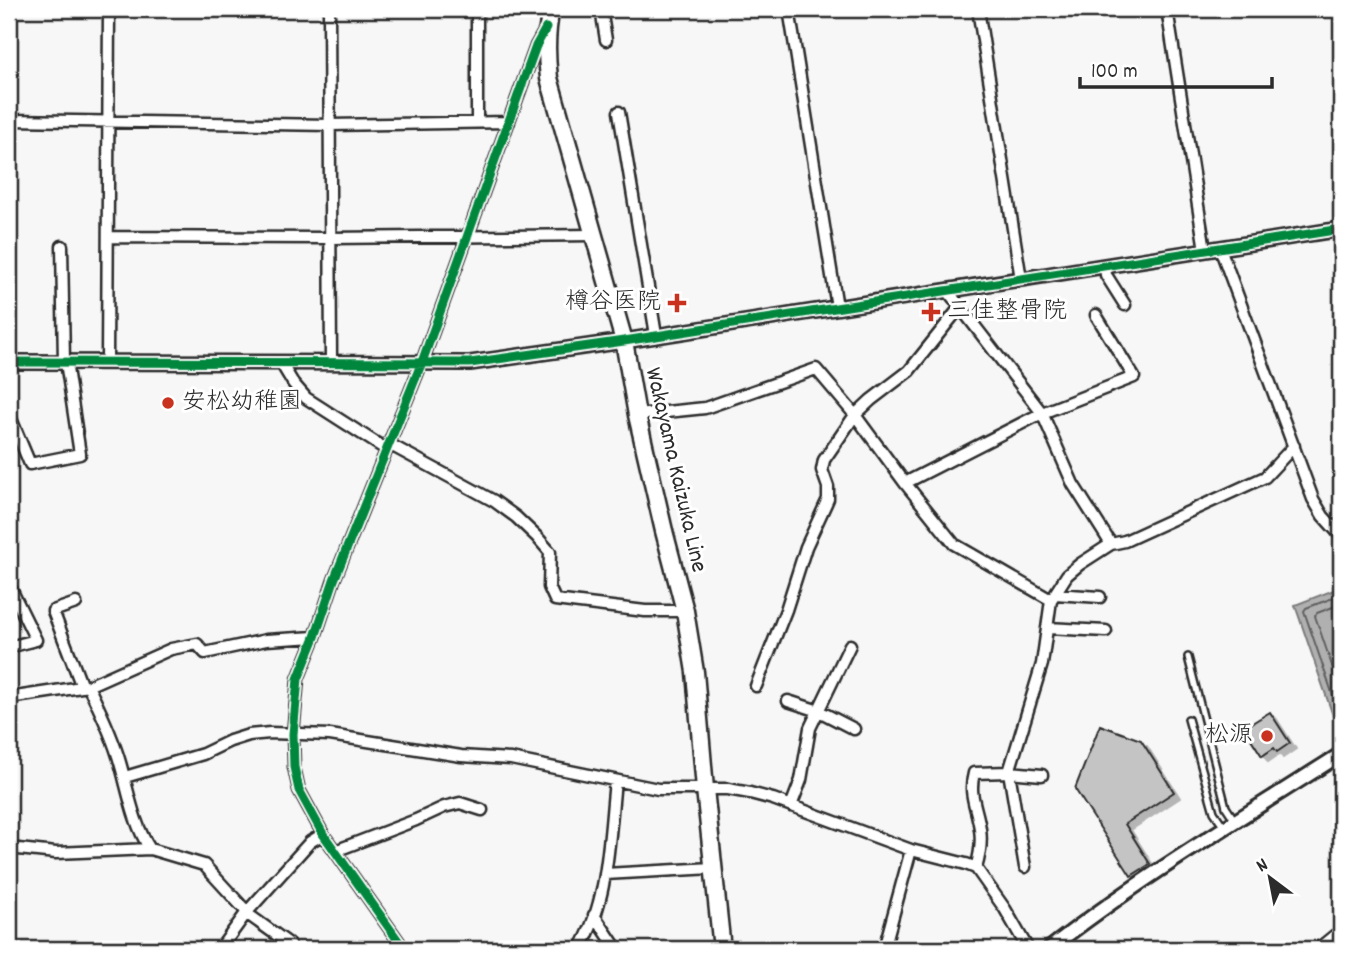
<svg xmlns="http://www.w3.org/2000/svg" width="1350" height="958" font-family="Dekko,'Klee One',sans-serif">
	<defs>
		<filter id="shadow"><feDropShadow dx="6" dy="6" stdDeviation="0" flood-color="#0004"/></filter>
	</defs>
	<rect width="100%" height="100%" fill="#f7f7f7"/>
	<filter id="ink" filterUnits="userSpaceOnUse"><feTurbulence type="fractalNoise" baseFrequency=".0143" numOctaves="2"/><feDisplacementMap in="SourceGraphic" scale="14" xChannelSelector="R" yChannelSelector="G"/><feConvolveMatrix kernelMatrix="1 2 1 2 8 2 1 2 1" color-interpolation-filters="sRGB"/></filter>
	<g filter="url(#ink)">
		<path fill="#b0b0b0" stroke="#7b7b7b" stroke-width="2" d="M1339 588H1341V739L1295 605Z"/>
		<g fill="none" stroke-linecap="round" stroke-linejoin="round">
			<path stroke="#606060" stroke-width="2" d="M1341 595 1306 608 1304 611 1341 719
				M1341 604 1317 613 1315 616 1341 692"/>
		</g>
		<path fill="#c4c4c4" stroke="#2b2b2b" stroke-width="2" filter="url(#shadow)" d="M1270 712 1290 743 1277 752 1274 748 1262 756 1244 728Z
			M1100 725 1141 740 1174 792 1125 824 1150 864 1131 876 1075 789Z"/>
		<g fill="none" stroke-linecap="round" stroke-linejoin="round">
			<g stroke="#2b2b2b" stroke-width="10">
				<path id="service" d="M1188 657 1226 807 1236 822
					M1188 719 1214 812 1225 828"/>
			</g>
			<g stroke="#2b2b2b" stroke-width="15">
				<path id="minor" d="M329 9 331 363
					M477 9V122
					M601 9 606 40
					M789 9 837 307
					M978 9 1021 279
					M1167 9 1205 250
					M619 112 656 335
					M9 120 330 125 509 122
					M108 237 330 238 593 235
					M62 246 64 362
					M1220 248 1313 499 1323 516 1341 536
					M1105 266 1106 275 1125 305
					M947 290 1042 413 1073 484 1111 544
					M107 363 109 9
					M281 363 293 383 306 398 387 450
					M9 414 30 464 80 454 66 362
					M637 415 705 408 816 369 855 415 905 483 954 544 1051 600
					M389 444 494 501 516 517 537 537 550 552 549 587 555 600 645 611H685
					M905 483 1042 413 1134 377 1096 315
					M9 589H11L36 640 9 647
					M1055 594 1100 597
					M76 603 53 611 82 687
					M1047 628 1106 631
					M88 686C100 710 110 731 118 756 128 787 132 822 150 849
					M756 686 786 610 806 547 828 499V487L822 470 824 460 855 415 871 400 909 371 961 306
					M9 698 88 686 171 649 197 644 205 653 266 640 315 637
					M788 701 819 711 854 729
					M125 777 203 754 230 741 249 735 270 733 330 735 461 756 511 759 658 789H728L750 793 773 799 911 850 966 864 976 868 1005 909 1028 949
					M791 806 801 780 810 728 850 645
					M9 848 56 853 150 849 204 865 247 912
					M335 851 416 820 444 807 460 803 482 810
					M1025 867 1009 772 1042 775
					M976 868C980 855 982 842 980 829 977 807 968 795 974 773L1009 772 1042 664 1051 600 1067 575 1080 564 1111 544 1125 541 1265 477 1294 446
					M605 874 713 868
					M246 913 288 943 292 949
					M594 915 617 949
					M220 949 247 912 310 842 323 834
					M404 949 323 834 299 790 294 767 293 734 298 679 315 637 334 580 422 362 536 46 545 30
					M580 949C609 900 609 837 615 781
					M884 949 911 850
					M1318 949 1334 936 1341 933"/>
			</g>
			<g stroke="#2b2b2b" stroke-width="18">
				<path id="tertiary" d="M9 362 470 363 624 341 1341 229
					M1049 949C1141 877 1243 817 1341 754"/>
			</g>
			<g stroke="#2b2b2b" stroke-width="21">
				<path id="primary" d="M551 9C546 32 546 54 549 78L624 341 637 415 664 531 685 611 695 672 705 789 722 949"/>
			</g>
			<use href="#service" stroke="#fff" stroke-width="5"/>
			<use href="#minor" stroke="#fff" stroke-width="10"/>
			<use href="#tertiary" stroke="#fff" stroke-width="12"/>
			<use href="#primary" stroke="#fff" stroke-width="16"/>
			<g stroke="#fff" stroke-width="13">
				<path id="cycleway" d="M9 362 470 363 624 341 1341 229
					M404 949 323 834 299 790 294 767 293 734 298 679 315 637 334 580 422 362 536 46 546 28"/>
			</g>
			<use href="#cycleway" stroke="#00873e" stroke-width="9"/>
		</g>
	</g>
	<g fill="#c8321e" stroke="#fff" stroke-width="2.5">
		<path d="M673.5 292.5h7v7h7v7h-7v7h-7v-7h-7v-7h7z"/>
		<path d="M927.5 301.5h7v7h7v7h-7v7h-7v-7h-7v-7h7z"/>
		<circle cx="168" cy="403" r="7"/>
		<circle cx="1267" cy="736" r="7"/>
	</g>
	<g text-anchor="middle" dominant-baseline="central" stroke-width="6" stroke-linejoin="round" paint-order="stroke">
		<g font-size="24" fill="#2b2b2b" stroke="#fff" text-anchor="end">
			<text x="661" y="303">樽谷医院</text>
			<text x="947" y="312" text-anchor="start">三佳整骨院</text>
			<text x="182" y="403" text-anchor="start">安松幼稚園</text>
			<text x="1253" y="736">松源</text>
		</g>
		<g font-size="24" fill="#2b2b2b" stroke="#fff">
			<text transform="translate(675 470) rotate(77)">Wakayama Kaizuka Line</text>
		</g>
	</g>
	<rect width="1350" height="958" fill="none" stroke="#fff" stroke-width="35"/>
	<rect x="18" y="18" width="1315" height="923" fill="none" stroke="#2b2b2b" stroke-width="2.5" filter="url(#ink)"/>
	<g transform="translate(1270 878) rotate(328)" stroke="#ffffff" stroke-width="5" paint-order="stroke">
	<path d="M0-5L12 26L0 18L-12 26Z" fill="#2b2b2b"/>
	<text y="-10" font-size="19" font-weight="bold" text-anchor="middle" fill="#2b2b2b">N</text>
	</g>
	<path d="M1080 77v10h192v-10" fill="none" stroke="#2b2b2b" stroke-width="3.5"/>
	<text x="1091" y="77" font-size="21" fill="#2b2b2b" stroke="#ffffff" stroke-width="5" paint-order="stroke">100 m</text>
</svg>
